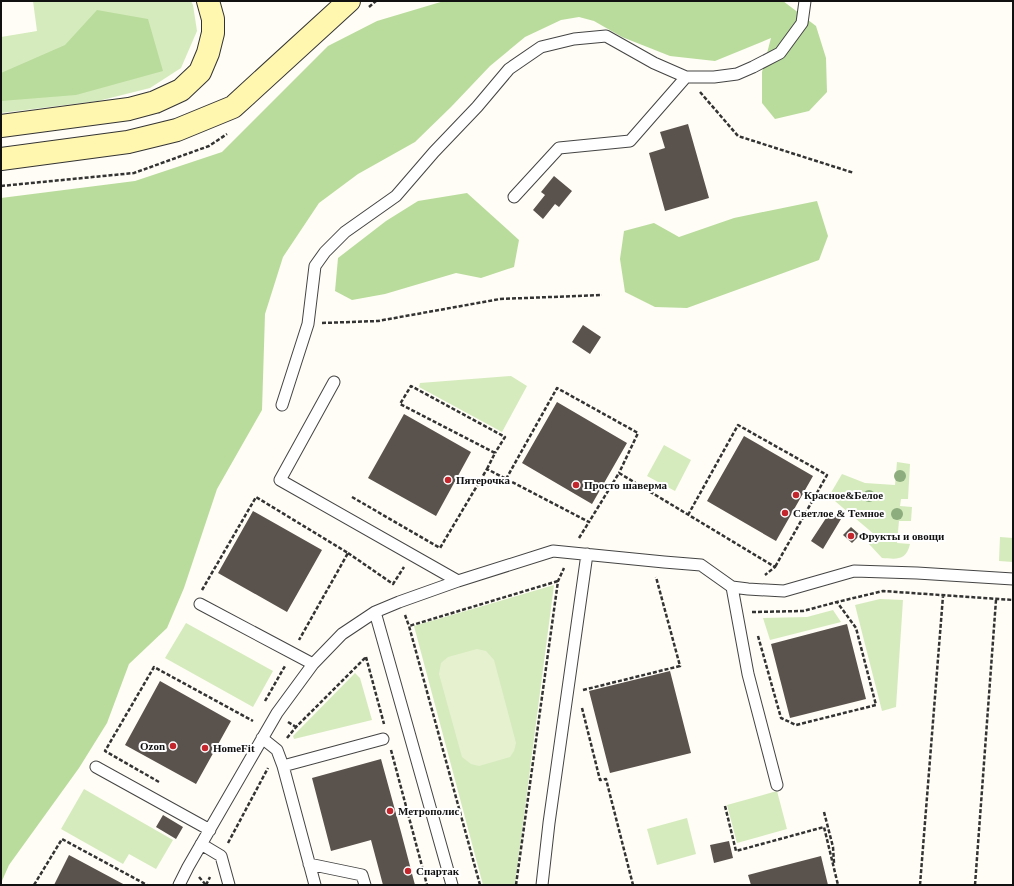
<svg xmlns="http://www.w3.org/2000/svg" width="1014" height="886" font-family="Georgia,serif">
	<rect width="100%" height="100%" fill="#fffdf5"/>
	<path fill="#d5ebbd" d="M33 1H191L193 5 197 31 181 68 150 88 98 101 1 113V37L37 31Z
		M511 376 527 386 502 432 419 387 420 383Z
		M664 445 691 460 675 491 647 476Z
		M897 462 910 464 908 499H901L900 506 912 507 911 521H899L897 543 910 544C906 561 897 559 882 558L869 544 875 535 829 496 842 474 865 483 895 485Z
		M1000 537 1013 538V562L999 561Z
		M554 585 515 885H483L414 626Z
		M880 599 903 600 896 707 882 711 855 605Z
		M833 610 841 622 770 640 763 618 807 617Z
		M186 623 273 671 253 707 165 658Z
		M355 673 360 678 372 720 294 739 293 736Z
		M84 789 173 840 156 869 129 854 123 864 61 829Z
		M777 791 787 829 737 843 727 805Z
		M687 818 696 854 657 865 647 829Z"/>
	<path fill="#b9dc9c" d="M444 1H783L816 26 826 58 827 92 809 111 775 119 762 103V72L771 38 715 61 670 56 622 37 594 21 579 17 561 20 525 37 490 66 451 107 415 142 358 174 319 203 283 257 265 314 262 410 217 489 184 588 167 628 129 664 107 723 79 768 9 865 1 883V198L135 181 222 152 328 46 377 21Z
		M97 10 148 19 163 71 76 95 1 101V73L65 45Z
		M467 193 519 240 514 267 481 278 456 273 385 294 352 300 335 291 338 258 386 221 418 201Z
		M817 201 828 236 819 260 687 308 655 307 625 292 620 259 624 231 654 223 679 237 734 218Z"/>
	<path fill="#e6f2cf" d="M477 649 486 651 494 660 516 743 514 751 510 757 479 766 471 764 462 757 439 674 441 663 448 657Z"/>
	<path fill="#5a524d" d="M688 124 709 198 665 211 649 153 665 148 660 132Z
		M554 176 572 191 559 207 555 204 543 219 533 210 545 195 541 192Z
		M583 325 601 337 590 354 572 342Z
		M557 402 627 443 592 504 522 463Z
		M404 414 471 452 436 516 368 478Z
		M744 436 813 476 776 541 707 501Z
		M253 511 322 550 287 612 218 573Z
		M830 512 841 519 823 549 811 541Z
		M851 527 860 535 852 543 843 535Z
		M847 624 866 699 790 718 771 644Z
		M670 671 691 753 610 773 589 691Z
		M160 681 231 721 196 784 125 745Z
		M381 759 401 832 415 885H383L371 840 331 851 312 778Z
		M163 815 183 827 176 839 156 827Z
		M729 841 733 858 714 863 710 845Z
		M69 855 125 885H54Z
		M821 856 828 885H751L748 875Z"/>
	<g fill="none" stroke-linecap="round" stroke-linejoin="round">
		<g stroke="#444" stroke-width="13">
			<path id="lane" d="M514 197 559 148 630 141 686 77
				M334 382 280 480 458 581
				M282 405 308 324 315 266 325 252 345 232 396 196 434 152 477 107 509 69 541 47 574 39 606 36 654 63 686 77H714L737 74 753 67 780 53 802 23 805 1
				M732 587 748 674 777 785
				M200 604 313 664
				M375 612 452 885
				M262 738 277 750 283 766
				M96 767 210 830
				M201 844 221 856 229 885
				M309 864 362 875 365 885
				M179 885 188 867 277 713 313 664 342 634 375 612 399 602 458 581 553 551 664 562 701 565 732 587 748 589 784 591 854 571 917 573 1013 579
				M315 885 283 766 383 739
				M542 885 549 823 587 554"/>
		</g>
		<g stroke="#333" stroke-width="24">
			<path id="secondary" d="M1 126 129 109 155 102 181 90 200 72 208 53 213 33V19L208 1
				M1 159 128 142 177 130 233 107 349 1"/>
		</g>
		<path stroke="#333" stroke-width="2.5" stroke-dasharray="4 2" stroke-linecap="butt" d="M369 7 376 1
			M700 92 738 136 854 173
			M1 186 134 173 209 146 227 134
			M322 323 378 321 500 299 602 295
			M487 469 495 453 400 404 411 386 505 437 495 453
			M506 479 557 388 638 433 619 473
			M352 497 440 548 487 469 589 522 619 473 775 567 765 575
			M688 515 738 425 827 475 775 567
			M579 538 589 522
			M348 553 393 584 404 567
			M202 590 256 497 348 553 299 640
			M752 612 803 611 837 602 883 591 1013 600
			M405 615 409 626
			M758 636 781 718 796 725 876 705 856 628 837 602
			M366 657 384 724
			M583 690 680 666 656 577
			M265 701 285 666
			M582 708 600 780 606 779 633 885
			M288 722 296 727
			M287 738 296 727 366 657
			M391 750 427 885
			M159 782 105 751 154 667 253 721
			M725 806 736 851 824 827 838 885
			M824 812 833 847 834 863
			M228 843 268 768
			M199 877 206 885
			M34 885 62 839 147 885
			M206 885 210 877
			M480 885 409 626 558 581
			M516 885 558 581 564 568
			M920 885 943 596
			M975 885 996 600"/>
		<use href="#lane" stroke="#fff" stroke-width="11"/>
		<use href="#secondary" stroke="#fff6b0" stroke-width="22"/>
	</g>
	<g fill="#8dad7f">
		<circle cx="900" cy="476" r="6"/>
		<circle cx="869" cy="496" r="6"/>
		<circle cx="897" cy="514" r="6"/>
	</g>
	<g fill="#c4262e" stroke="#fff" stroke-width="1.5">
		<circle cx="448" cy="480" r="4"/>
		<circle cx="576" cy="485" r="4"/>
		<circle cx="796" cy="495" r="4"/>
		<circle cx="785" cy="513" r="4"/>
		<circle cx="851" cy="536" r="4"/>
		<circle cx="173" cy="746" r="4"/>
		<circle cx="205" cy="748" r="4"/>
		<circle cx="390" cy="811" r="4"/>
		<circle cx="408" cy="871" r="4"/>
	</g>
	<g text-anchor="middle" dominant-baseline="central" stroke-width="4" stroke-linejoin="round" paint-order="stroke">
		<g font-size="11" font-weight="bold" fill="#111" stroke="#fff" text-anchor="start">
			<text x="456" y="480">Пятерочка</text>
			<text x="584" y="485">Просто шаверма</text>
			<text x="804" y="495">Красное&amp;Белое</text>
			<text x="793" y="513">Светлое &amp; Темное</text>
			<text x="859" y="536">Фрукты и овощи</text>
			<text x="165" y="746" text-anchor="end">Ozon</text>
			<text x="213" y="748">HomeFit</text>
			<text x="398" y="811">Метрополис</text>
			<text x="416" y="871">Спартак</text>
		</g>
	</g>
	<rect width="1014" height="886" fill="none" stroke="#111111" stroke-width="4"/>
</svg>
